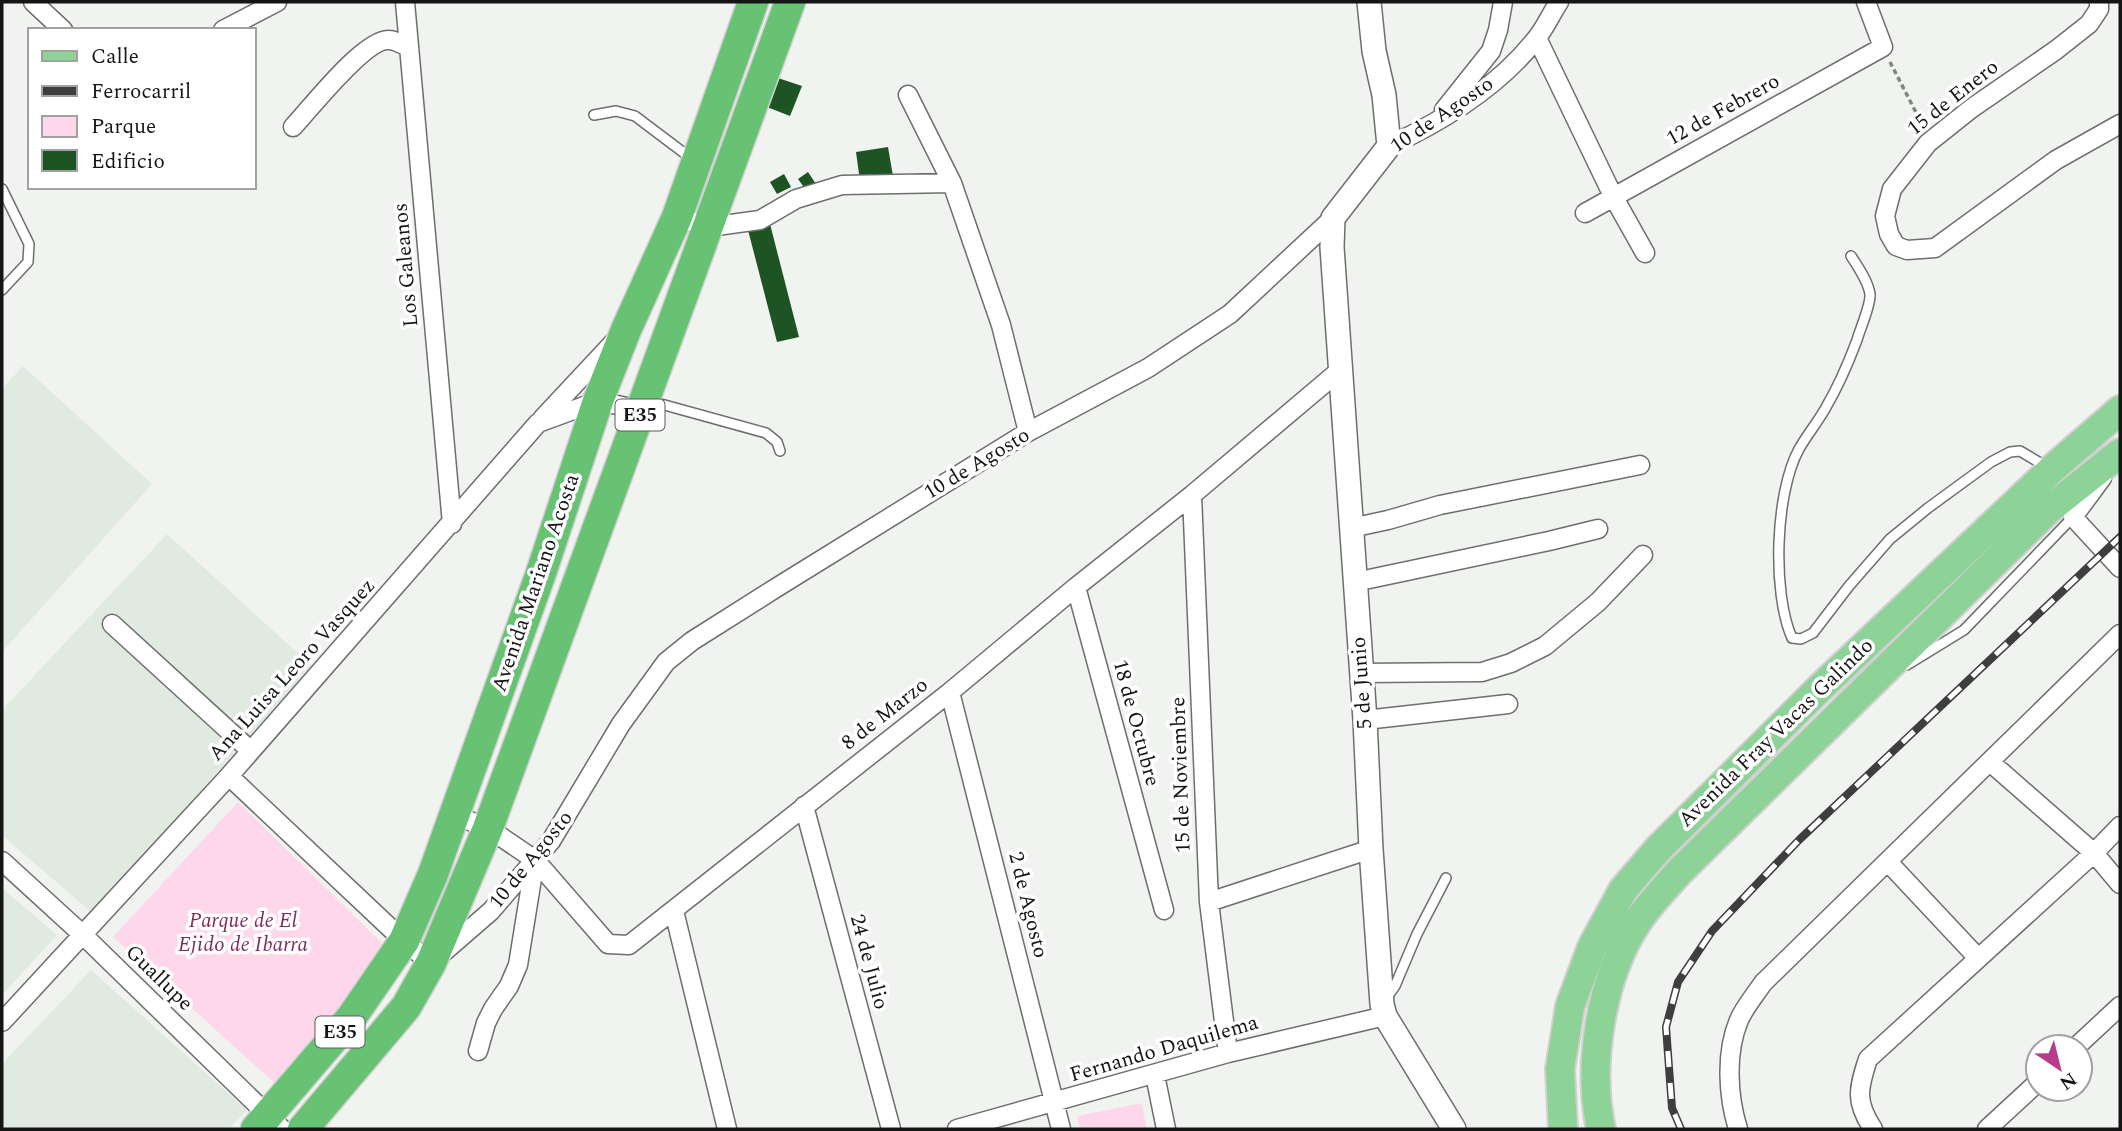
<svg xmlns="http://www.w3.org/2000/svg" width="2122" height="1131" font-family="Spectral,serif">
	<rect width="100%" height="100%" fill="#f0f3f0"/>
	<path fill="#e1eae1" d="M23 366 152 484 2 652V389Z
		M167 534 312 666 92 913 2 835V710Z
		M2 888 57 935 2 995Z
		M91 970 247 1110 229 1129H2V1064Z"/>
	<path fill="#fed7eb" d="M238 802 388 949 280 1088 113 937Z
		M1142 1103 1147 1129H1080L1077 1116Z"/>
	<path fill="#1e5424" d="M778 78 802 86 790 116 767 107Z
		M888 147 893 176 860 181 856 152Z
		M808 172 818 187 808 193 798 179Z
		M784 174 791 187 777 194 770 182Z
		M770 224 799 337 777 342 748 230Z"/>
	<g fill="none" stroke-linecap="round" stroke-linejoin="round">
		<g stroke="#6d6f6d" stroke-width="12">
			<path id="service" d="M594 115 616 111 635 116 692 159
				M2 189 29 244 28 262 2 290
				M1851 256C1858 267 1868 281 1870 294 1871 305 1860 329 1857 340 1848 364 1838 387 1825 409 1817 423 1807 435 1799 449 1775 493 1772 593 1792 638L1801 639 1813 633 1849 586 1890 539 1928 508 1991 462 2010 452 2020 451 2047 467
				M650 401 766 433 777 442 780 451
				M1907 665 1964 630 2073 517
				M1387 997 1395 986 1417 934 1446 878"/>
		</g>
		<g stroke="#6d6f6d" stroke-width="21">
			<path id="minor" d="M33 2 63 30
				M405 2 452 524
				M2099 2V9L2089 24 2056 50 1972 108 1928 143 1892 189 1885 216 1889 234 1896 246 1907 250 1935 248 2056 160 2120 124
				M223 30 277 2
				M1537 38 1613 196 1645 253
				M908 95 952 183 1001 325 1028 432
				M1444 110 1491 51 1498 30 1503 2
				M293 127C310 109 365 38 389 40 395 40 403 45 409 47
				M1389 146C1443 121 1499 86 1536 39 1545 28 1551 14 1559 2
				M1585 213 1883 47 1866 2
				M677 217 709 227 760 220 796 199 842 185 952 183
				M542 419 614 342
				M2102 478 2073 517 2120 568
				M1192 495 1209 902 1228 1053
				M1351 528 1388 520 1440 505 1640 465
				M1355 582 1549 541 1598 529
				M1076 587 1164 910
				M112 624 251 751
				M1361 673 1482 672 1511 663 1545 646 1598 602 1643 555
				M950 692 1061 1129
				M1365 720 1508 704
				M1990 762 2094 853 2120 884
				M229 776 404 941 431 963 491 911 551 841 621 724 666 662 692 641 779 586 1028 432 1148 368 1230 314 1333 218
				M804 806 891 1129
				M454 815 488 828 535 860 608 944 629 945 950 692 1076 587 1192 495 1339 371
				M2 861 83 935 282 1129
				M1888 862 1978 958
				M1209 902 1371 849
				M674 911 727 1129
				M2 1022 229 776 538 423 598 401 641 410
				M2076 1047 2120 1006
				M478 1051 486 1023 493 1009 509 986 518 965 535 860
				M1155 1075 1166 1129
				M957 1129 1228 1053 1385 1016
				M1738 1129C1728 1097 1725 1053 1739 1020 1744 1008 1755 995 1763 983L2120 634
				M1873 1129C1855 1102 1858 1089 1868 1059L2094 853 2120 826
				M1987 1129 2038 1082"/>
		</g>
		<g stroke="#6d6f6d" stroke-width="26">
			<path id="tertiary" d="M1369 2 1374 51 1384 95 1389 146 1333 218 1332 247 1365 720 1371 849 1382 1004 1385 1016 1454 1129"/>
		</g>
		<g stroke="#d0d0d0" stroke-width="32">
			<path id="primary" d="M1563 1129 1560 1069 1570 1006 1592 947 1623 890 1659 848 1820 688 2052 469 2120 410
				M1601 1129C1587 1065 1601 976 1638 921 1649 904 1665 888 1679 872L2048 510 2120 453"/>
		</g>
		<g stroke="#d0d0d0" stroke-width="33">
			<path id="trunk" d="M256 1129 351 1018 404 941 433 874 540 576 598 401 626 330 677 217 753 2
				M303 1129 406 1007 431 963 488 828 790 2"/>
		</g>
		<path stroke="#838583" stroke-width="3.5" stroke-dasharray="5 3.5" stroke-linecap="butt" d="M1890 62 1923 126"/>
		<use href="#service" stroke="#fff" stroke-width="9"/>
		<use href="#minor" stroke="#fff" stroke-width="18"/>
		<use href="#tertiary" stroke="#fff" stroke-width="23"/>
		<use href="#primary" stroke="#8dd296" stroke-width="28"/>
		<use href="#trunk" stroke="#67c373" stroke-width="30"/>
		<g stroke="#3d3e3d" stroke-width="8">
			<path id="rail" d="M1681 1129 1672 1108 1666 1027 1678 982 1712 931 1799 840 2120 537"/>
		</g>
		<use href="#rail" stroke="#fff" stroke-width="5" stroke-dasharray="16" stroke-linecap="butt"/>
	</g>
	<g text-anchor="middle" dominant-baseline="central" stroke-width="7" stroke-linejoin="round" paint-order="stroke">
		<g fill="#fff" stroke="#5a5b5a" stroke-width="2">
			<rect x="615.5" y="399.5" width="49" height="31" rx="5"/>
			<rect x="315.5" y="1016.5" width="49" height="31" rx="5"/>
		</g>
		<g font-size="19" font-weight="bold" fill="#141514">
			<text x="640" y="415">E35</text>
			<text x="340" y="1032">E35</text>
		</g>
		<g font-size="21" fill="#141514" stroke="#fff">
			<text transform="translate(1953 98) rotate(-38)">15 de Enero</text>
			<text transform="translate(1723 110) rotate(-29)">12 de Febrero</text>
			<text transform="translate(1442 115) rotate(-34)">10 de Agosto</text>
			<text transform="translate(406 265) rotate(-95)">Los Galeanos</text>
			<text transform="translate(977 464) rotate(-31)">10 de Agosto</text>
			<text transform="translate(536 583) rotate(-71)">Avenida Mariano Acosta</text>
			<text transform="translate(292 670) rotate(-48)">Ana Luisa Leoro Vasquez</text>
			<text transform="translate(1362 683) rotate(-94)">5 de Junio</text>
			<text transform="translate(885 714) rotate(-38)">8 de Marzo</text>
			<text transform="translate(1136 723) rotate(75)">18 de Octubre</text>
			<text transform="translate(1776 733) rotate(-44)">Avenida Fray Vacas Galindo</text>
			<text transform="translate(1181 775) rotate(-92)">15 de Noviembre</text>
			<text transform="translate(531 860) rotate(-51)">10 de Agosto</text>
			<text transform="translate(1028 905) rotate(76)">2 de Agosto</text>
			<text transform="translate(869 962) rotate(75)">24 de Julio</text>
			<text transform="translate(159 978) rotate(44)">Guallupe</text>
			<text transform="translate(1164 1049) rotate(-16)">Fernando Daquilema</text>
		</g>
		<g font-size="21" font-style="italic" fill="#7d2d5f" stroke="#fff">
			<text x="243" y="921">Parque de El<tspan x="243" dy="24">Ejido de Ibarra</tspan></text>
		</g>
	</g>
	<rect width="2122" height="1131" fill="none" stroke="#141514" stroke-width="7"/>
	<rect x="28" y="28" width="228" height="161" fill="#ffffff" stroke="#a1a1a1" stroke-width="2"/>
	<rect x="42" y="51" width="35" height="10" fill="#8dd296" stroke="#a1a1a1" stroke-width="2"/>
	<text x="91" y="63" font-size="21" fill="#141514">Calle</text>
	<rect x="42" y="86" width="35" height="10" fill="#3d3e3d" stroke="#a1a1a1" stroke-width="2"/>
	<text x="91" y="98" font-size="21" fill="#141514">Ferrocarril</text>
	<rect x="42" y="116" width="35" height="21" fill="#fed7eb" stroke="#a1a1a1" stroke-width="2"/>
	<text x="91" y="133" font-size="21" fill="#141514">Parque</text>
	<rect x="42" y="150" width="35" height="21" fill="#1e5424" stroke="#a1a1a1" stroke-width="2"/>
	<text x="91" y="168" font-size="21" fill="#141514">Edificio</text>
	<g transform="translate(2059 1068) rotate(145)"><circle r="33" fill="#ffffff" stroke="#a1a1a1" stroke-width="2"/>
	<path d="M0-5L12 26L0 18L-12 26Z" fill="#b73b8b"/>
	<text y="-10" font-size="19" font-weight="bold" text-anchor="middle" fill="#141514">N</text>
	</g>
</svg>
